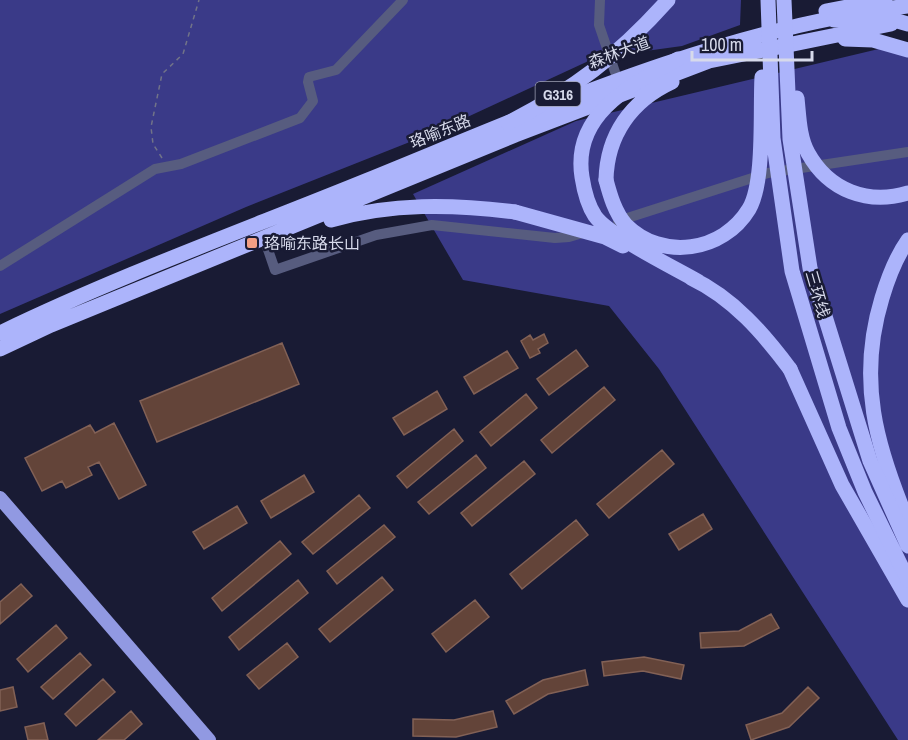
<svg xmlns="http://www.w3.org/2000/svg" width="908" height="740" font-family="'Archivo Narrow','Noto Sans SC',sans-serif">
	<rect width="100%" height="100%" fill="#191b34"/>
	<path fill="#3a3a88" d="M0 0H741L740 25 682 46 595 58 435 132 246 207 0 314Z
		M908 42V740H898L659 369 609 306 463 280 413 194 576 121Z"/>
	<path fill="#634439" stroke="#826156" stroke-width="1.5" d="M544 334 548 343 538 349 540 353 530 358 521 341 530 335 533 340Z
		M282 343 299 384 157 442 140 401Z
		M576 350 588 366 549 395 537 379Z
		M507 351 518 368 474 394 464 377Z
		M604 387 615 400 552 453 541 440Z
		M437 391 447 409 404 435 393 418Z
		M526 394 537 408 491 446 480 432Z
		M114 423 146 485 119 499 99 462 88 467 92 475 66 488 62 481 42 491 25 458 90 425 95 433Z
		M454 429 463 441 407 488 397 476Z
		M662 450 674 464 609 518 597 504Z
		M476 455 486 468 429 514 418 502Z
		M524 461 535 474 472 526 461 513Z
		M304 475 314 492 271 518 261 501Z
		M359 495 370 508 313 554 302 542Z
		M237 506 247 523 204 549 193 532Z
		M703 514 712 529 679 550 669 534Z
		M576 520 588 535 522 589 510 574Z
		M384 525 395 537 337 584 327 571Z
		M280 541 291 554 222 611 212 598Z
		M382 577 393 590 330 642 319 629Z
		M298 580 308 593 239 650 229 637Z
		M21 584 32 596 0 624V602Z
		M475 600 489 617 446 652 432 634Z
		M771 614 779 628 744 646 701 648 700 633 739 631Z
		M56 625 67 638 28 672 17 659Z
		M287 643 298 657 259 689 247 675Z
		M80 653 91 665 53 699 41 687Z
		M644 657 684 665 681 679 643 671 604 676 602 662Z
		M585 670 588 685 548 694 514 714 506 701 543 680Z
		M103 679 115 692 76 726 65 714Z
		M13 687 17 707 0 711V690Z
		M808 687 819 698 789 727 751 740 746 725 782 713Z
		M131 711 142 724 124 740H98Z
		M493 711 497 727 456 737 413 736V719L454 720Z
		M44 723 48 740H28L25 727Z"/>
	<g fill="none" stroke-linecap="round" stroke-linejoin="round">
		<path stroke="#717388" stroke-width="1.5" stroke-dasharray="4.5 4.5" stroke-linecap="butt" d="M162 158 153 144 151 127 162 74 183 54 199 0"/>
		<path stroke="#575c7f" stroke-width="10" d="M600 0 599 25 615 72
			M618 221 768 173 908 152
			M264 238 275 270 376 235 432 225 555 238 569 237 586 232
			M0 266 155 169 181 164 300 118 313 101 308 82 309 77 336 70 403 0"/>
		<path stroke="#9199e2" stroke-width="14" d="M0 498 209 740"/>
		<path stroke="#acb4fb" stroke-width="15" d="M826 11 885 0
			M845 39 873 40 908 50
			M606 180C607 135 631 101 672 82
			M331 220C392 203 452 204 515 212
			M908 240C896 257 888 278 882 298 857 380 876 446 908 522
			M0 333C120 275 245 230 368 180 543 109 719 29 908 6
			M0 349 51 325 515 135 709 61 891 24
			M790 369 842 485 908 600"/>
		<path stroke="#acb4fb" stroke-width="15" d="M768 0 773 138 792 271 839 428 865 492 908 580
			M784 0 790 139 810 268 870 461 908 546
			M834 20H894L908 24
			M678 59C631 85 572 114 582 177 584 190 587 204 595 216 609 236 675 268 699 282
			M797 98C799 116 799 137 808 153 829 191 868 205 908 193
			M508 123C574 89 618 56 668 0
			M606 180C610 195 615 213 626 225 662 261 723 252 749 209 765 182 760 111 762 77
			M515 212 605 237 623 246
			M691 278C733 298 763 333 790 369"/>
	</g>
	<rect fill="#f39f84" stroke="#191b34" stroke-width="2" x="246" y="237" width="12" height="12" rx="3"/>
	<g text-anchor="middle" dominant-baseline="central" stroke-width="5" stroke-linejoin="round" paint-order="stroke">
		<rect fill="#191b34" stroke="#9ea1b4" stroke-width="1.5" x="535.5" y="82" width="45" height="24" rx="4.5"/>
		<g font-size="15" font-weight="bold" fill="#d7daeb">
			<text x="558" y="94">G316</text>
		</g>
		<g font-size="16" fill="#d7daeb" stroke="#191b34">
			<text transform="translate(619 52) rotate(-20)">森林大道</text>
			<text transform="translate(440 131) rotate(-22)">珞喻东路</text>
			<text transform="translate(818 294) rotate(74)">三环线</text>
		</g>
		<g font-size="16" fill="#d7daeb" stroke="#191b34" text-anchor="start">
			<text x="264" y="243">珞喻东路长山</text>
		</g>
	</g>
	<path d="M692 51v9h120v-9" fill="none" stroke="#d7daeb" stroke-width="3"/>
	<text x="701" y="51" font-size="18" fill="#d7daeb" stroke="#191b34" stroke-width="4.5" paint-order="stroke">100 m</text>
</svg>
